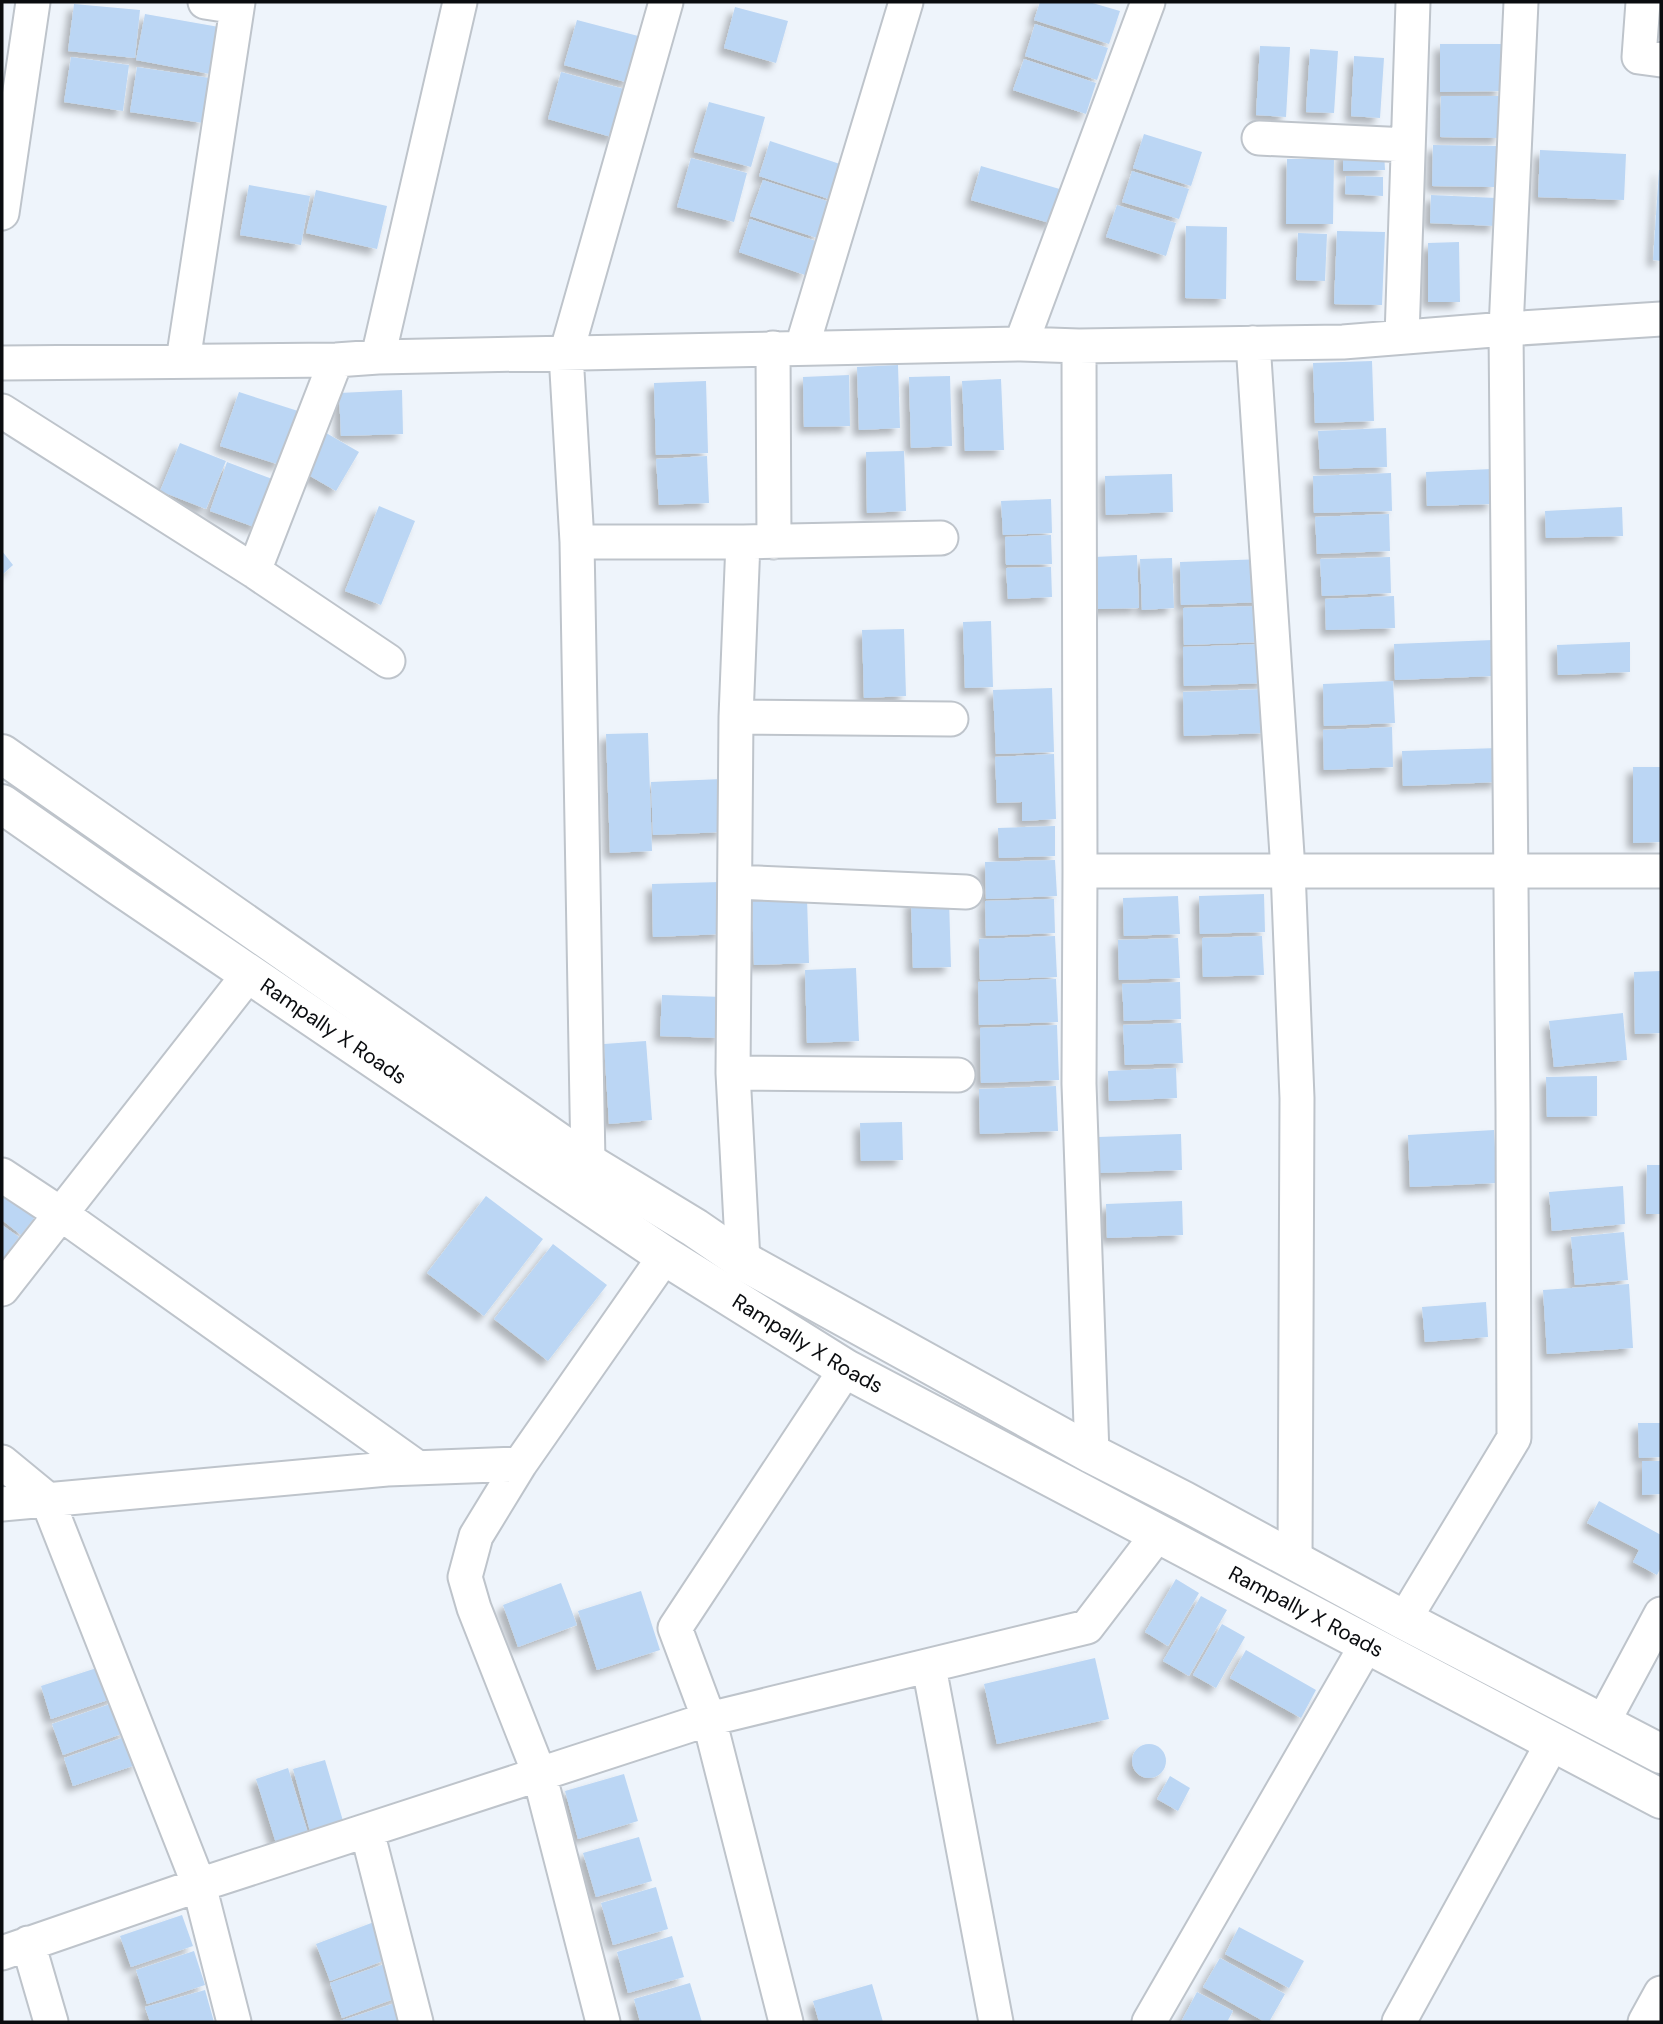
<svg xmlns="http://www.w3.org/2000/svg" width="1663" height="2024" font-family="'DM Sans',sans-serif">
	<defs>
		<filter id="shadow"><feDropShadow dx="-6" dy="6" stdDeviation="3.5" flood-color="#0004"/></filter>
	</defs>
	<rect width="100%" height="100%" fill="#eef4fb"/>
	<path fill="#bbd6f4" filter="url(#shadow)" d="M1040 2H1089L1120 11 1109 44 1034 20Z
		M74 4 140 10 135 58 68 51Z
		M735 7 788 21 776 63 724 48Z
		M145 14 219 27 210 74 136 60Z
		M577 20 642 37 629 83 564 65Z
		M1035 24 1108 48 1097 80 1025 56Z
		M1440 44H1501L1502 91 1440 92Z
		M1260 46 1290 47 1286 117 1256 115Z
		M1310 49 1338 51 1334 113 1306 112Z
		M1354 56 1384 58 1380 118 1351 116Z
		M71 57 129 65 123 111 64 102Z
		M1024 59 1096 83 1086 114 1013 90Z
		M137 67 210 78 203 123 130 112Z
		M561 72 628 90 615 138 548 119Z
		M1441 96H1501L1500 138 1440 137Z
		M709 102 765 117 751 167 694 152Z
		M1144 134 1202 152 1191 186 1133 168Z
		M770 141 843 165 832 200 759 176Z
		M1433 145 1497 146 1495 187 1432 186Z
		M1540 150 1626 154 1624 200 1538 197Z
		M1343 152H1384L1385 170 1343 171Z
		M691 158 747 173 734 222 677 207Z
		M1287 159H1334L1333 224H1286Z
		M981 166 1063 190 1053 224 971 200Z
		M1659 170H1661V261L1653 260Z
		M1132 171 1189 189 1179 219 1122 202Z
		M1346 176 1383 177V196L1345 194Z
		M763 180 830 202 817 238 750 216Z
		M249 185 310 196 301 245 240 235Z
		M316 190 387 206 377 249 306 233Z
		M1431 195 1497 198 1496 226 1430 223Z
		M1117 205 1176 223 1166 256 1106 237Z
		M750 219 816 241 805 275 739 252Z
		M1186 226 1227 227 1226 299 1185 298Z
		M1337 231 1385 232 1382 305 1334 304Z
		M1298 233 1327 234 1325 281 1296 280Z
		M1459 242 1460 302H1428V243Z
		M1372 361 1374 421 1315 423 1313 363Z
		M898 365 900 428 859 430 857 367Z
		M849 375 850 426 804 427 803 377Z
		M950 376 952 446 911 448 909 377Z
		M1001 379 1004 450 965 451 962 381Z
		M706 381 708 453 656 455 654 383Z
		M402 390 403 434 341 436 339 393Z
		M239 392 298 411 280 465 220 446Z
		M1386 428 1387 467 1320 469 1318 431Z
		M321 430 359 452 336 491 298 469Z
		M180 443 226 461 206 509 160 491Z
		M904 451 906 511 867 513 866 452Z
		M707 456 709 503 659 505 656 459Z
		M227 462 275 480 257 528 210 511Z
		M1492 469 1493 504 1427 506 1426 472Z
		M1391 473 1392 511 1314 513 1313 476Z
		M1172 474 1173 512 1106 515 1105 476Z
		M1051 499 1052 533 1003 535 1001 501Z
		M379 506 415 521 381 605 345 591Z
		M1622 507 1623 536 1546 538 1545 511Z
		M1389 514 1390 551 1317 554 1315 517Z
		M1051 535 1052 564 1006 565 1005 537Z
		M2 551 13 565 2 575Z
		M1137 555 1139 608 1095 609 1094 557Z
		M1390 557 1391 593 1322 596 1320 559Z
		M1172 558 1174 608 1142 610 1140 559Z
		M1264 559 1265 602 1181 605 1180 562Z
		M1051 567 1052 597 1008 599 1006 568Z
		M1394 596 1395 628 1326 630 1325 599Z
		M1262 606 1264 642 1184 645 1183 608Z
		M991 621 993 687 965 688 963 622Z
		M904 629 906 696 864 698 862 630Z
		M1493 640 1494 676 1395 680 1394 644Z
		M1630 642V672L1558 675 1557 645Z
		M1265 644 1266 683 1184 686 1183 647Z
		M1393 681 1395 723 1324 726 1323 684Z
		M1052 688 1054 752 996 754 993 690Z
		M1265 689 1267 733 1184 736 1183 692Z
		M1392 727 1393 767 1324 770 1323 730Z
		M648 733 652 851 610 853 606 734Z
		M1498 748 1499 782 1403 786 1402 751Z
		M1054 754 1056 819 1022 821V802L997 803 995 757Z
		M1633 767H1661V842L1633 843Z
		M722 779 724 832 653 835 651 782Z
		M1055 826V856L999 858 998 828Z
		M1055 860 1057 896 986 899 985 862Z
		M721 882 723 934 653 937 652 884Z
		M1264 894 1265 932 1200 934 1199 896Z
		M1178 896 1180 934 1124 936 1123 898Z
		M807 898 809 963 754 965 752 900Z
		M949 899 951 967 913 968 911 900Z
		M1054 899 1055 933 986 936 985 901Z
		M1055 936 1057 977 980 980 979 939Z
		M1262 936 1264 975 1203 977 1202 938Z
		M1178 938 1180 978 1119 980 1118 940Z
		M856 968 859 1041 807 1043 805 970Z
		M1661 971V1033L1635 1034 1634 972Z
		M1056 979 1058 1022 979 1025 978 982Z
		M1180 982 1181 1019 1124 1021 1122 984Z
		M662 995 723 997 722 1038 660 1036Z
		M1623 1013 1627 1060 1554 1067 1549 1021Z
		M1181 1023 1183 1063 1125 1065 1123 1025Z
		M1057 1025 1059 1080 981 1083 980 1028Z
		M646 1041 652 1120 609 1124 604 1044Z
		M1176 1068 1177 1098 1109 1101 1108 1071Z
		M1597 1076V1116L1547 1117 1546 1077Z
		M1056 1086 1058 1131 980 1134 979 1089Z
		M902 1122 903 1160 861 1161 860 1123Z
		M1494 1130 1497 1183 1410 1187 1408 1135Z
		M1181 1134 1182 1170 1099 1173 1098 1137Z
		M1647 1165H1661V1214H1646Z
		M2 1180 41 1209 21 1235 2 1220Z
		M1623 1186 1625 1224 1552 1231 1549 1192Z
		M486 1196 543 1239 484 1316 427 1273Z
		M1182 1201 1183 1235 1107 1238 1106 1204Z
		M2 1225 19 1237 2 1260Z
		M1624 1232 1628 1280 1575 1285 1571 1237Z
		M553 1244 607 1285 548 1361 494 1319Z
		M1629 1284 1633 1348 1547 1354 1543 1290Z
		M1486 1302 1488 1337 1425 1342 1422 1307Z
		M1638 1423H1661V1457L1639 1458Z
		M1642 1461H1661V1494L1642 1495Z
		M1599 1501 1661 1535V1567L1657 1575 1633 1562 1639 1550 1587 1523Z
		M1176 1579 1199 1593 1168 1646 1145 1632Z
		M561 1583 577 1625 518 1647 503 1605Z
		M641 1591 660 1650 597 1670 578 1611Z
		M1201 1596 1227 1610 1189 1676 1163 1661Z
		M1222 1624 1245 1637 1216 1688 1193 1675Z
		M1246 1650 1316 1690 1301 1718 1230 1678Z
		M1095 1658 1109 1719 997 1744 984 1684Z
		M106 1665 117 1697 51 1719 41 1686Z
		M116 1702 127 1732 63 1755 52 1724Z
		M130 1735 139 1764 73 1786 64 1758Z
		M1132 1761a17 17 0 1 1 34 0a17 17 0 1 1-34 0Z
		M325 1760 343 1821 310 1831 293 1769Z
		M288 1768 308 1833 276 1843 256 1779Z
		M624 1774 638 1821 578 1839 565 1791Z
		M1170 1776 1190 1788 1178 1811 1157 1799Z
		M639 1837 652 1881 596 1897 583 1853Z
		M656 1887 668 1929 613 1945 601 1903Z
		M182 1915 193 1946 131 1967 120 1936Z
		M374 1922 388 1959 330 1981 316 1944Z
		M1239 1927 1304 1961 1289 1988 1225 1954Z
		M672 1936 684 1977 628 1993 617 1952Z
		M194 1951 205 1985 147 2004 136 1970Z
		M1220 1958 1285 1994 1269 2022H1265L1203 1987Z
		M390 1962 402 1996 342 2018 330 1983Z
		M690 1983 702 2022H640L634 1999Z
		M872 1984 883 2022H819L813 2001Z
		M205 1990 214 2022H150L145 2007Z
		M1197 1992 1233 2011 1227 2022H1181Z
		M401 2001 407 2022H337Z"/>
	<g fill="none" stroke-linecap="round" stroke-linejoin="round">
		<g stroke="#bec4cb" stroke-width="37">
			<path id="minor" d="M205 2 237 7
				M1643 2 1639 57 1661 60
				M1259 138 1408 145
				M2 213 33 2
				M1402 337 1413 2
				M1253 343 1288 870 1297 1098 1295 1562
				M1021 344 1148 2
				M1079 346 1080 871 1079 1084 1092 1454
				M802 347 906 2
				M773 348 774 542
				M378 357 460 2
				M183 361 238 2
				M2 363 336 360 378 357 1021 344 1079 346 1343 342 1506 329 1661 319
				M2 411 254 571 388 661
				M577 542H743L941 538
				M743 542 736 717 733 1073 743 1261
				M254 571 336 360
				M736 717 951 719
				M1080 871H1661
				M735 882 966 892
				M733 1073 958 1075
				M588 1163 577 542 566 354 666 2
				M2 1175 61 1214 418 1468
				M2 1289 249 974
				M2 1462 47 1499 199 1885 234 2022
				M2 1504 387 1469 520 1464
				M1404 1620 1514 1438 1513 1110 1506 329 1521 2
				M929 1667 996 2022
				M1602 1724 1661 1614
				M367 1831 416 2022
				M28 1943 51 2022
				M2 1953 199 1885 709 1719 1087 1627 1158 1534
				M603 2022 539 1773 474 1608 465 1577 476 1536 520 1464 665 1256
				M786 2022 709 1719 675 1628 846 1369
				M1149 2022 1367 1644
				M1399 2022 1553 1742
				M1645 2022 1661 1993"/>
		</g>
		<g stroke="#bec4cb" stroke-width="42">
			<g id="major">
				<path d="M2 754 588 1163 695 1228 743 1261 1092 1454 1184 1501 1404 1620 1661 1754"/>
				<path id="s1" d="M2 804 118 885 665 1256 846 1369 1661 1799"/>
			</g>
		</g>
		<use href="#minor" stroke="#fff" stroke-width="33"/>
		<use href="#major" stroke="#fff" stroke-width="38"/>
	</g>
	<g text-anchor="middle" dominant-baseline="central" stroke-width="7" stroke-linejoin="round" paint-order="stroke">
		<g font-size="21" fill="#0a0c0f" stroke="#eef4fb">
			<text stroke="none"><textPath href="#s1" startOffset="402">Rampally X Roads</textPath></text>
			<text stroke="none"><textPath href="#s1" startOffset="970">Rampally X Roads</textPath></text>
			<text stroke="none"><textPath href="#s1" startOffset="1536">Rampally X Roads</textPath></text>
		</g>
	</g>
	<rect width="1663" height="2024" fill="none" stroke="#0a0c0f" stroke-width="7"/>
</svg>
